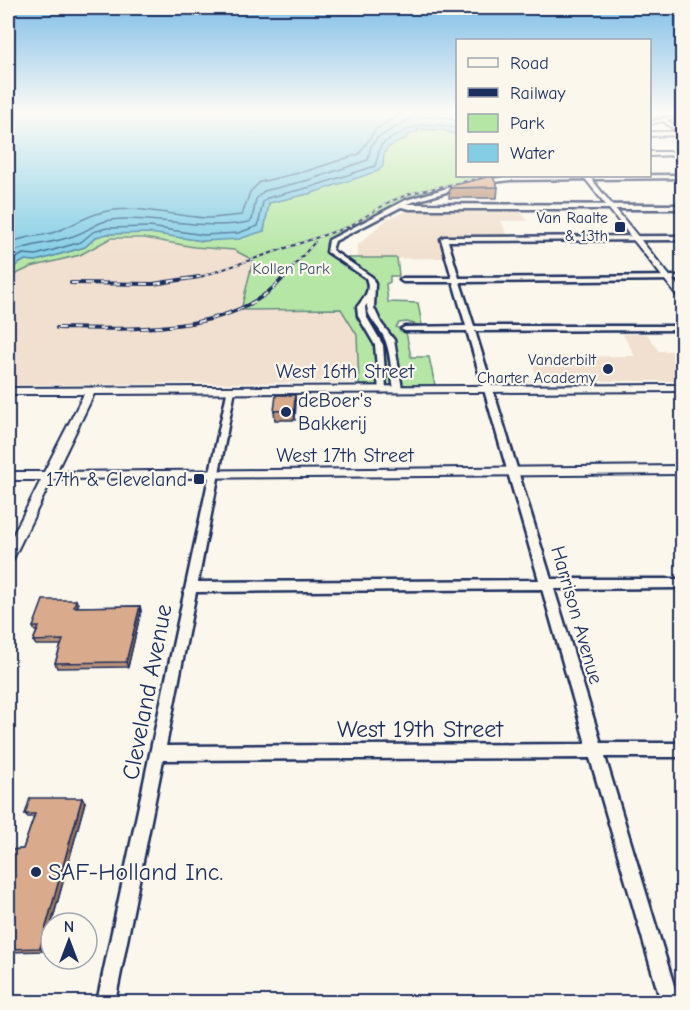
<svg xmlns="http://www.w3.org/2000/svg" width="690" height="1010" font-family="'Comic Neue',sans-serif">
	<rect width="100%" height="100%" fill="#fbf7ec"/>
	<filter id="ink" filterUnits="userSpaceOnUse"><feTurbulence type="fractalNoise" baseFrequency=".0167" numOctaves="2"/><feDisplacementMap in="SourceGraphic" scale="12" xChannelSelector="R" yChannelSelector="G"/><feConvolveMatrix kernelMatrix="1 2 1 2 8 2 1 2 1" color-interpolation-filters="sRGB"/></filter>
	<g filter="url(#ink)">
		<path fill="#f1e0cf" d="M520 209 527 221H501L508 237H442L448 258 358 259V245L387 219 408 210Z
			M111 238H144L194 247 234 250 253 260 241 310 342 309 357 335 359 382 8 385V278L31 267 80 255Z
			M623 334H647L659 351H682V381H539L529 357 635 356Z"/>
		<path fill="#b5e6a5" stroke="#688a82" stroke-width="1.5" d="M418 129 442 130 457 135 458 176H581L493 177 419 196 333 237 326 243 327 253 335 258H397L399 276H390V282L386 284 388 302 418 303 422 326 407 322 399 323 396 327 406 332 411 357H429L435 385H359L357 335 341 309 241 310 253 260 234 250 194 247 144 238H111L80 255 31 267 8 278V270L25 260 36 261 85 247 96 237 107 234 150 233 203 241 264 231 269 203 312 193 383 165V152L386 148Z"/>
		<path fill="#84cee5" stroke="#5a8eaf" stroke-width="1.5" d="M8 113H457L458 135 442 130 417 129 418 131 406 136 407 138C389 147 383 145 383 166L378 171 312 193 269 203 264 231 239 239 203 241 150 233 107 234 96 237 85 247 36 261 25 260 8 270Z"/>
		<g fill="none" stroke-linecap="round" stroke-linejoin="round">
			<path stroke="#456f94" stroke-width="1.5" d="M8 244C21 236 37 237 52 233 71 227 85 216 103 212 136 204 172 216 205 218 217 218 230 216 242 215L250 192 260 182 307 171 359 154 376 129 403 113
				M8 254C27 244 50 244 70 237 94 230 94 219 125 219 168 219 207 230 249 222L252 220 256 199 264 191 309 180 368 160 371 146 377 138 413 117H443L458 121
				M8 263 23 254 36 255 81 242 93 232 107 228 150 227 204 235 238 233 258 226 263 202 267 198 311 187 375 166 381 145C410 126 423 119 458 129"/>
			<g stroke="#1b2f5e" stroke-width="5">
				<path id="minor" d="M662 118H664L682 132V135L662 120Z
					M510 176 682 175V178L510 180 479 184 476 182Z
					M461 184 463 187 406 204 682 205V209H410L401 207 335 241 332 250 372 277 375 284 374 308 381 323 394 340 402 389 398 392 394 389C391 374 391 356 386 342 382 328 367 320 367 304L365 307 366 316 383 345 386 389 382 392 379 391 375 345 358 316 357 307C365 297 371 291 366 278L327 252 329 240 406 200Z
					M682 236V240L448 241 459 278 682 276V280L460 282 474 326H682V330L475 331 551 579H682V588L554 589 601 743H682V757H605L679 1002H661L590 758 163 760 115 1002H97L228 388H234L235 390 198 582 539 580 467 331H405L401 329 405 327 466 326 453 282H403L400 280 403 278H452L441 239 444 237ZM542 589 586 744 166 746 196 592Z"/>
			</g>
			<g stroke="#1b2f5e" stroke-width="4">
				<path id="tertiary" d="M682 114V116L650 124V122Z
					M650 132H682V135L650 136Z
					M650 152H682V155L650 156Z
					M583 176H589L682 291V298H679Z
					M682 385V391L94 394 56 472 682 466V474L52 479 14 557 13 560 8 562V545L41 480H8V472H44L84 394H8V388Z"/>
			</g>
			<use href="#minor" fill="#fbf7ec" fill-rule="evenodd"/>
			<use href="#tertiary" fill="#fbf7ec" fill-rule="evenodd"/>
			<g stroke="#1b2f5e" stroke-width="2">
				<path id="rail-far1" d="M650 120 669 113
					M189 279 200 277 348 227 389 202 412 193 489 176
					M282 279 315 242"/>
			</g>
			<g stroke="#1b2f5e" stroke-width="4">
				<path id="rail" d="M71 283 153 284 199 277
					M57 328C127 329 234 336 284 277"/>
			</g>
			<use href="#rail-far1" stroke="#fbf7ec" stroke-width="1.5" stroke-dasharray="4" stroke-linecap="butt"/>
			<use href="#rail" stroke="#fbf7ec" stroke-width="2" stroke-dasharray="7" stroke-linecap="butt"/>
		</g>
		<path fill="#bb9278" stroke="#1b2f5e" stroke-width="1.5" d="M450 186 498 187 497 198H449Z
			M295 395V420H275L274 411Z
			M78 604V607L140 606 141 611 128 667 57 668 55 663 61 645H36L33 641 37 631H35L33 627Z
			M85 802 44 951 8 952V850L23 849 34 817H28L25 814Z"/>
		<path fill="#987761" stroke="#1b2f5e" stroke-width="1.5" d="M295 395 296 404 295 420 294 410Z
			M76 600 78 604 76 611 74 607Z
			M140 606 141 611 128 667 126 662Z
			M82 798 85 802 44 951 40 948Z
			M8 834 11 837 8 848Z"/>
		<path fill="#d9aa8b" stroke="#1b2f5e" stroke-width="1.5" d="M492 176 498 187 451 188 450 186Z
			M276 395H295L294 410 274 411Z
			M43 600H76L74 607 140 606 126 662 55 663 63 640 33 641 39 627H33Z
			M30 798H82L40 948 8 949V892L9 887H8V850L23 849 35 814H25Z"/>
	</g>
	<linearGradient id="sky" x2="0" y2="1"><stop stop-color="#80bee7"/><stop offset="0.44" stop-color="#fdfbf6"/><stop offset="1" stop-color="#fdfbf6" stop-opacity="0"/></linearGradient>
	<rect width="690" height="255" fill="url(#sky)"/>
	<g fill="#1b2f5e" stroke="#fbf7ec" stroke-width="2">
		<rect x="614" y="221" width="12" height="12" rx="3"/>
		<circle cx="608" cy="369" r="6"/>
		<circle cx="286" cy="412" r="6"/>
		<rect x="193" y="473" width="12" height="12" rx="3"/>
		<circle cx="36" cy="872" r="6"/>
	</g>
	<g text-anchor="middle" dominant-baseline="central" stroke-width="4.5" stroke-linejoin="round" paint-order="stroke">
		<g font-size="16" fill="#1b2f5e" stroke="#fbf7ec" text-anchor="end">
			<text x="608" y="218">Van Raalte<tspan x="608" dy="18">&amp; 13th</tspan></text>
			<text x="596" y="360">Vanderbilt<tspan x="596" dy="18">Charter Academy</tspan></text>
		</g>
		<g font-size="16" fill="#3a546c" stroke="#fbf7ec">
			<text x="291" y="269">Kollen Park</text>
		</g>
		<g font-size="20" fill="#1b2f5e" stroke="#fbf7ec">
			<text x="345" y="371">West 16th Street</text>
			<text x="345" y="455">West 17th Street</text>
			<text transform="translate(577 615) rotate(74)">Harrison Avenue</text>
		</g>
		<g font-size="20" fill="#1b2f5e" stroke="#fbf7ec" text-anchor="start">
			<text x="298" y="400">deBoer's<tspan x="298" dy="23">Bakkerij</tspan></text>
			<text x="187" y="479" text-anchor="end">17th &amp; Cleveland</text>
		</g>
		<g font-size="24" fill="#1b2f5e" stroke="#fbf7ec">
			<text transform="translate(147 692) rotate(-79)">Cleveland Avenue</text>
			<text x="420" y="729">West 19th Street</text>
		</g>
		<g font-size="24" fill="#1b2f5e" stroke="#fbf7ec" text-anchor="start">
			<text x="48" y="872">SAF-Holland Inc.</text>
		</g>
	</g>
	<rect width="690" height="1010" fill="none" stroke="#fbf7ec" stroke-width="30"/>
	<rect x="15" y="15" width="660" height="980" fill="none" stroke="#1b2f5e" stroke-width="2" filter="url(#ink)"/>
	<rect x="456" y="39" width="195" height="138" fill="#fbf7ec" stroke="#a1a7b3" stroke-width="1.5"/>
	<rect x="468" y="58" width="30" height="9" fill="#fbf7ec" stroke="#a1a7b3" stroke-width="1.5"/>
	<text x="510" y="69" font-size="18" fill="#1b2f5e">Road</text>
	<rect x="468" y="88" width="30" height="9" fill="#1b2f5e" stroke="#a1a7b3" stroke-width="1.5"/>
	<text x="510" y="99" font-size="18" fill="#1b2f5e">Railway</text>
	<rect x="468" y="114" width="30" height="18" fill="#b5e6a5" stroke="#a1a7b3" stroke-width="1.5"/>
	<text x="510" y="129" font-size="18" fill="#1b2f5e">Park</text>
	<rect x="468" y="144" width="30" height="18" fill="#84cee5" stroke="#a1a7b3" stroke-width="1.5"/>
	<text x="510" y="159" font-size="18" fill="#1b2f5e">Water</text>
	<g transform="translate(69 941)"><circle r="28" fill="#fbf7ec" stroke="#a1a7b3" stroke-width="1.5"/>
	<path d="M0-4.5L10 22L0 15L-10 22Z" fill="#1b2f5e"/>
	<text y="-9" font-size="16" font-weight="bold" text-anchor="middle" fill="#1b2f5e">N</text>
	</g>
</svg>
